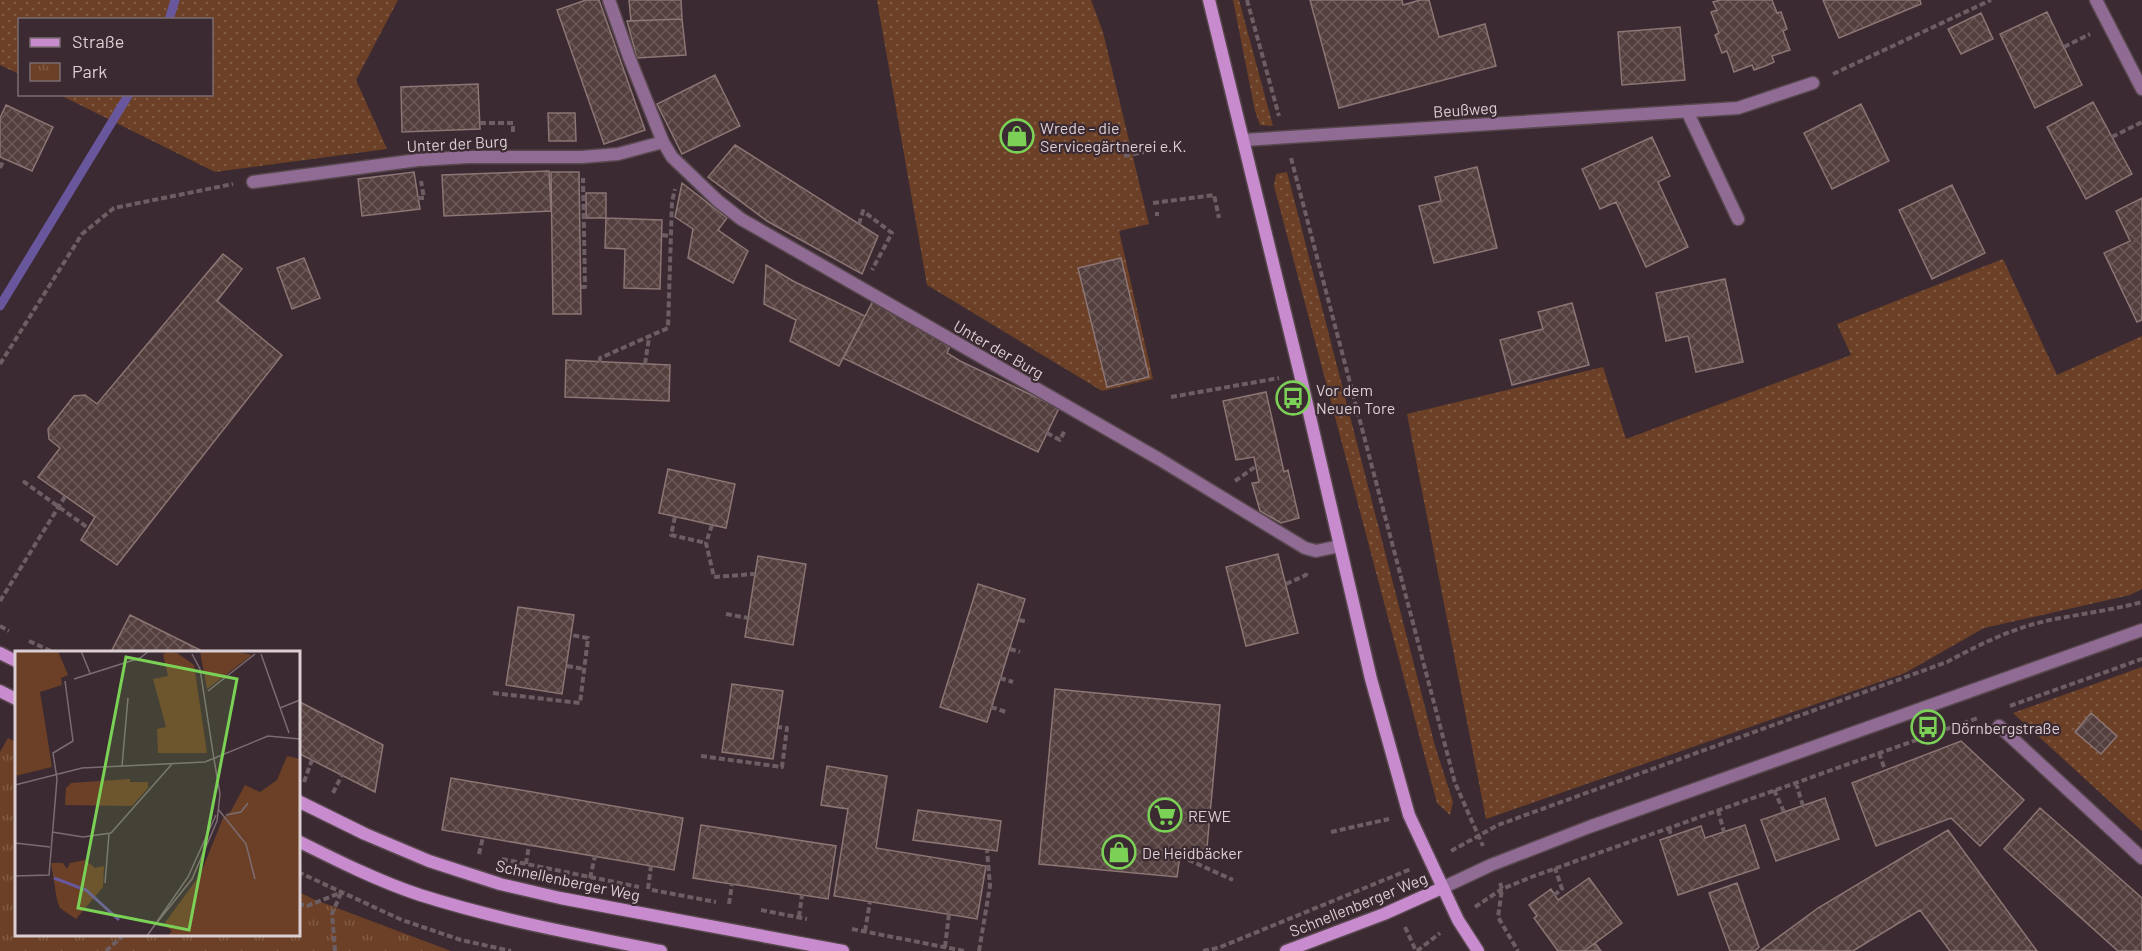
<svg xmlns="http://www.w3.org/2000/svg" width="2142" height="951" font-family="Barlow,sans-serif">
	<defs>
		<pattern id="grass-dots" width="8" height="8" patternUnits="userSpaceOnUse" patternTransform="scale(1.5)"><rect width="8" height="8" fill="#6c4026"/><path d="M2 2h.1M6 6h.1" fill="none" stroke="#805b45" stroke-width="1.8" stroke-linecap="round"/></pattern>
		<pattern id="park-tufts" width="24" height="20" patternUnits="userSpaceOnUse" patternTransform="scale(1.5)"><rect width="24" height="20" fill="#6c4026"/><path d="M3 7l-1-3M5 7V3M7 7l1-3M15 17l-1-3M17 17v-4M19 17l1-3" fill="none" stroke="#805b45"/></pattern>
		<pattern id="building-cross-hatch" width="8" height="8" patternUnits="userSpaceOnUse" patternTransform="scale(1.5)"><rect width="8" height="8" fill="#533f3e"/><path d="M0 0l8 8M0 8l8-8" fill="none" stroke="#6b5a59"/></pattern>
	</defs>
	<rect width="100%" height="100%" fill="#3b2a31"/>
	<path fill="url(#grass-dots)" d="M0 0H398L356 80 387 149 215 172 60 95 212 94V20H20L19 74 0 65Z
		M877 0H1091L1103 32 1149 224 1119 231 1153 379 1102 391 927 285Z
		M1233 0H1239L1273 126 1260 125 1255 111Z
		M1287 172 1435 746 1453 802 1450 815 1437 803 1274 186 1276 174Z
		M2003 259 2057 375 2142 336V589L2130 595 1984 628 1905 673 1486 819 1407 414 1603 367 1626 439 1851 355 1837 324Z
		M2142 667V831L2013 713Z"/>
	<path fill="url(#park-tufts)" d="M8 738 16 742V934H298L299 892 313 899 451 951H0V752Z"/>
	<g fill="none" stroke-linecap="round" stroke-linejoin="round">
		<path stroke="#69579d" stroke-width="9" d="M169 20 175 0
			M0 306 129 94"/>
	</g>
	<path fill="url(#building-cross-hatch)" stroke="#8c7574" stroke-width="1.5" d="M586 0H599L645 130 604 144 557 10Z
		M629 0H681L682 19 631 21Z
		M1310 0H1402L1403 5 1420 0H1429L1439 37 1485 24 1496 66 1339 108Z
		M1720 0H1772L1777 13 1781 12 1787 29 1783 31 1790 50 1772 56 1774 62 1765 66 1754 70 1752 65 1734 72 1727 51 1722 53 1715 35 1719 33 1711 12 1717 10 1713 2Z
		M1823 0H1920L1921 4 1839 38Z
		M2047 12 2082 85 2035 108 2000 34Z
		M1981 13 1993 39 1961 54 1948 29Z
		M682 19 686 55 637 58 627 21Z
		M1680 27 1685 80 1622 85 1618 32Z
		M715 75 740 126 682 154 657 104Z
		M478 84 480 129 402 132 401 87Z
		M2093 102 2132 174 2086 199 2047 127Z
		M1861 104 1889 161 1832 189 1804 133Z
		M6 105 53 127 32 171 0 157V118Z
		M548 113H575L576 141H549Z
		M1652 137 1670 176 1658 182 1688 247 1646 267 1616 202 1600 209 1582 169Z
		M735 145 878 236 862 274 767 221 708 177Z
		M1477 167 1497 248 1434 263 1419 206 1441 201 1435 177Z
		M549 171 551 211 444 216 442 175Z
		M414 172 420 209 362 216 358 179Z
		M551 172H579L581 314H553Z
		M682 183 727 218 718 230 748 251 733 283 688 258 693 229 675 217Z
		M1952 185 1985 253 1932 279 1899 210Z
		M586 193H606V218H586Z
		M2142 198V320L2137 322 2104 253 2130 241 2116 211Z
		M606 218 662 220 660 289 624 288 625 249 605 248Z
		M223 254 242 269 217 301 282 355 117 565 81 540 95 517 38 477 60 448 49 439 48 429 74 396 85 395 97 404Z
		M304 258 320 298 292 309 277 268Z
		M1121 258 1149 377 1107 387 1078 268Z
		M766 265 793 281 865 316 839 366 790 341 796 320 764 304Z
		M1725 279 1743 362 1696 372 1688 336 1666 341 1656 293Z
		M873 301 951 344 947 353 960 361 1059 408 1038 452 843 358Z
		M1572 303 1589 365 1512 385 1500 340 1543 329 1538 312Z
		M566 360 670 365 669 401 565 397Z
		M1266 392 1284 472 1288 470 1299 518 1281 523 1260 511 1252 483 1259 482 1254 457 1236 460 1223 401Z
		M668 469 735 484 726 528 659 513Z
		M1278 554 1298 633 1246 646 1226 567Z
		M758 556 806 564 793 645 745 637Z
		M978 584 1025 599 987 722 940 707Z
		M518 607 574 615 562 694 506 685Z
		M130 615 204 652H111Z
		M732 684 783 691 773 759 722 752Z
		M1055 689 1220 705 1206 858 1180 856 1177 877 1039 864Z
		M298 701 383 745 375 792 298 753Z
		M2091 713 2117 736 2101 754 2075 732Z
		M1961 741 2024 800 1980 846 1951 818 1876 846 1852 783Z
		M827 766 887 776 876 848 986 866 977 919 834 896 848 809 821 805Z
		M451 778 683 818 674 870 442 830Z
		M1825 798 1839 839 1776 861 1761 820Z
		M2040 808 2142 898V951H2118L2004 849Z
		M918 810 1001 821 997 851 913 840Z
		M701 825 836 846 828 899 693 878Z
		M1745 825 1759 868 1678 895 1660 840 1701 826 1705 838Z
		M1948 830 2037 951H1950L1920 910 1853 951 1761 950 1818 908Z
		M1589 878 1622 923 1584 951H1558L1534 918 1537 916 1529 905 1551 889 1558 900Z
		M1737 883 1759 947 1755 951H1730L1709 893Z
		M1595 943 1601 951H1584Z"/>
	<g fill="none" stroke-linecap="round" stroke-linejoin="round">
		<g stroke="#58484e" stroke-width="15">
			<path id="minor" d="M609 0 629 57 663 142 672 157 718 201 741 219 1159 459 1305 548 1316 551 1340 546
				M2096 0 2142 89
				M1687 111 1738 219
				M1244 140 1738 108 1813 83
				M253 182 418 160 468 157H582L618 154 663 142
				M1999 726 2142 858"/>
		</g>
		<g stroke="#58484e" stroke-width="15">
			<path id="tertiary" d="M1442 888 1491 865 1589 827 2142 630"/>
		</g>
		<g stroke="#58484e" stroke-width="15">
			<path id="secondary" d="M1209 0 1300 374 1371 679 1409 815 1458 920 1478 951
				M0 653 16 661
				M0 691 16 699
				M298 801 365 834 429 861 500 884 560 898 843 951
				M298 841C338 861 378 881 420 895 499 920 580 935 661 951
				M1286 951 1384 914 1442 888"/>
		</g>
		<path stroke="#6d5e64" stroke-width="4" stroke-dasharray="6 3" stroke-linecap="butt" d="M1247 0 1279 116
			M2064 47 2090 34
			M1833 74 1991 0
			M480 123H513V135
			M2112 137 2142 122
			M1124 156 1144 152
			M1291 158 1455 783 1483 846
			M0 168 4 159
			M418 198H424L421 181
			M1153 203 1214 195 1219 218
			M1155 214H1159
			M859 224 863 211 892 233 872 270
			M662 235 670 236
			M581 287H585L583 178
			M600 362V358L668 328 672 202 675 189
			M0 364 82 234 114 208 233 184
			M645 364 649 338
			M1171 397 1279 378
			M1047 433 1060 440 1065 430
			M23 481 88 528
			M1235 481 1256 466
			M675 517 671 535 706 543
			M712 525 706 543 714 577 755 574
			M1286 584 1306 575 1307 571
			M0 601 66 495
			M726 614 748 618
			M1019 620 1028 622
			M0 626 9 631
			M29 641 53 652
			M1010 649 1020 652
			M567 666 584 669
			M1000 678 1013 682
			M493 693 580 703 588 638 571 635
			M2010 706 2142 659
			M991 707 1006 712
			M1879 753 1885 770
			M701 756 782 767 787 728 778 727
			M304 782 312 760
			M1796 783 1803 806
			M1774 790 1784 812
			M333 793 342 775
			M1718 810 1724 832
			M1669 828 1671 836
			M1331 832 1389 819
			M1451 851 1498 825 1947 662C1980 644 2013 628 2050 620 2081 614 2112 610 2142 602
			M479 854 483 837
			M1180 856 1233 880
			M502 859 639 887
			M526 864 529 845
			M298 872 402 920 461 940 511 951
			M590 878 595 856
			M1500 883 1502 889 1498 917 1518 951
			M648 889 651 866
			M652 890 716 902
			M1554 895 1562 889 1555 868
			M298 904 307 906 340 893
			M729 904 732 884
			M1475 907 1502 889 1534 876 1978 718
			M761 910 807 919
			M799 917 802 895
			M1405 927 1416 951
			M852 929 964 951
			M865 931 870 902
			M945 947 949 914
			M106 951 125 934
			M335 951 332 914 341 893
			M979 951 990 886 987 850
			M1203 951 1218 948 1411 869
			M1417 951 1440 933"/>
		<use href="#minor" stroke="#906b94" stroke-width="12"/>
		<use href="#tertiary" stroke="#906b94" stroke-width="12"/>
		<use href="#secondary" stroke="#c78bce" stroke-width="12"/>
	</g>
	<defs>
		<g id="shop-ring" transform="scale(1.725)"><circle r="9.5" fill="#3b2a31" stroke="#7ad156" stroke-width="1.5"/><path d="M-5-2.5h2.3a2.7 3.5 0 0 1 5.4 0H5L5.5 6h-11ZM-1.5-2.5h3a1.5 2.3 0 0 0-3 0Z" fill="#7ad156"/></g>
		<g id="bus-ring" transform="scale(1.725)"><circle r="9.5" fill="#3b2a31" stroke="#7ad156" stroke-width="1.5"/><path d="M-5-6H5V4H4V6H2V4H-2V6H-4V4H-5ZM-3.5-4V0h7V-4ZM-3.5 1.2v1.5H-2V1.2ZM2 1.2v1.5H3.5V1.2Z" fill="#7ad156"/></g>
		<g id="supermarket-ring" transform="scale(1.725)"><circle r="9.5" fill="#3b2a31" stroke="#7ad156" stroke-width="1.5"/><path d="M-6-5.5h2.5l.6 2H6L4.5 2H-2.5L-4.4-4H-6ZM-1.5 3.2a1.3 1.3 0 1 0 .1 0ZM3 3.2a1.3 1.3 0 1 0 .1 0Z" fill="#7ad156"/></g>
	</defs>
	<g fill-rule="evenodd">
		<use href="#shop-ring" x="1017" y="136"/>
		<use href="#bus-ring" x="1293" y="398"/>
		<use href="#bus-ring" x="1928" y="727"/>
		<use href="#supermarket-ring" x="1165" y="815"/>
		<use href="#shop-ring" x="1119" y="852"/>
	</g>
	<g text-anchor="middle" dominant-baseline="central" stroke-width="4.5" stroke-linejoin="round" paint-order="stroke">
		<g font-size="16" fill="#dbcfd4" stroke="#3b2a31">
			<text transform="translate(1465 109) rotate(-4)">Beußweg</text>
			<text transform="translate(457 143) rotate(-3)">Unter der Burg</text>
			<text transform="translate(999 349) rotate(30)">Unter der Burg</text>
			<text transform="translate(568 880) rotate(12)">Schnellenberger Weg</text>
			<text transform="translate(1358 904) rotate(-22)">Schnellenberger Weg</text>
		</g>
		<g font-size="16" fill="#dbcfd4" stroke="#3b2a31" text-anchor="start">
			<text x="1040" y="127">Wrede - die<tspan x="1040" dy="18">Servicegärtnerei e.K.</tspan></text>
			<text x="1316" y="389">Vor dem<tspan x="1316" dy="18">Neuen Tore</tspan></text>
			<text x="1951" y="727">Dörnbergstraße</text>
			<text x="1188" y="815">REWE</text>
			<text x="1142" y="852">De Heidbäcker</text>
		</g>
	</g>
	<g transform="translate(15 651)">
		<rect width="285" height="285" fill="#3b2a31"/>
		<path d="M185 0H219L237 4 192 38ZM153 1 162 2 179 14 192 102H143L142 78 151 76 138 28 153 25 148 3ZM115 128V131H133V137L117 155 50 154 51 137 56 132ZM70 209 80 217 89 215 88 236 61 268 45 257 42 249 36 212H48L52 218 55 212Z" fill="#6c4026"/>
		<path d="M0 0H43L53 24 46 27 47 34 25 41 37 116 0 125ZM272 105 285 108V285H152L157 280 149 273 185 224 208 167 216 160 230 134 245 141 262 129Z" fill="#6c4026"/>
		<path fill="none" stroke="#69579d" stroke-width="3" d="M39 227 71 239 104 269"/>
		<path fill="none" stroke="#7b6c72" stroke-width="1.5" d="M66 0 75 22M228 0H268M177 3 185 18 199 108M246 3 274 82M59 28 125 7 134 0M193 40 240 3M265 57 285 49M107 115 113 47M0 134 67 117 190 111 253 85 285 88M203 158 231 193 240 228M211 164 226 161 233 152M37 181 68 186 96 182 157 113M0 192 35 196M0 225 34 224 42 128 38 102 58 90 50 30M90 232 94 183M136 279 177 228 202 170 205 143 199 108M132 285 173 226 201 164"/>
		<path fill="#7ad156" fill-opacity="0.15" stroke="#7ad156" stroke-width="3" d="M111 6 222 28 174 279 63 257Z"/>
		<rect width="285" height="285" fill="none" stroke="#dbcfd4" stroke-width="3"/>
	</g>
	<rect x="18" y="18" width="195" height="78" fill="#3b2a31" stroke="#7b6c72" stroke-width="1.5"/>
	<rect x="30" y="38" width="30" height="9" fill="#c78bce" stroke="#7b6c72" stroke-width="1.5"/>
	<text x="72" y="48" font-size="18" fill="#dbcfd4">Straße</text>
	<rect x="30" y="63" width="30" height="18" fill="url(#park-tufts)" stroke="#7b6c72" stroke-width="1.5"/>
	<text x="72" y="78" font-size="18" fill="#dbcfd4">Park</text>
</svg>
